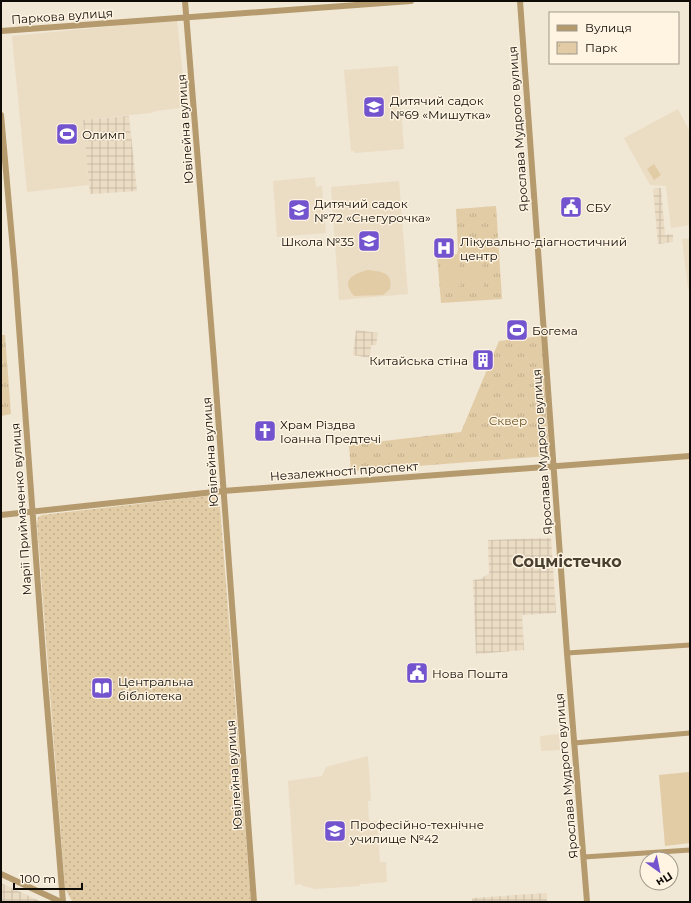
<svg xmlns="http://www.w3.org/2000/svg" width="691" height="903" font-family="Montserrat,sans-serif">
	<defs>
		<pattern id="industrial-grid" width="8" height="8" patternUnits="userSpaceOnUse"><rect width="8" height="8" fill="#ebdcc4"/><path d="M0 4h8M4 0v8" fill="none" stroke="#c8bba7"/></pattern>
		<pattern id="grass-dots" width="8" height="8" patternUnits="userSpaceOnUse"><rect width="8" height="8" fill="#e2cca6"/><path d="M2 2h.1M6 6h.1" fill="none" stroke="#c1ae8d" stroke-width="1.8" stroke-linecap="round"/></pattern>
		<pattern id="park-tufts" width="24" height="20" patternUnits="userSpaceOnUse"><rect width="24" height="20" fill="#e2cca6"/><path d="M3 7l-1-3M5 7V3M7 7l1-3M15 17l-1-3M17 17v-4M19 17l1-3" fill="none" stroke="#c1ae8d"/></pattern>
	</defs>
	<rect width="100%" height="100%" fill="#f1e7d5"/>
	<path fill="#ebdcc4" d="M177 20 186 107 156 111 151 113 83 120 89 185 27 192 12 36Z
		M398 66 404 149 355 153 354 151H351L344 70Z
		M678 109 690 132V225L671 228 666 186 650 185 624 138Z
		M315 177 316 187 322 186 326 233 277 237 273 181Z
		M399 181 408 294 339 300 331 187Z
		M690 238V289H688L682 239Z
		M559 734 560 750 541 751 540 736Z
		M368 756 371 801H368L369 821H377L380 862H386L387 882 360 884V886L315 889 303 886 301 884 295 885 288 781 322 776 326 767Z"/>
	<path fill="url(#industrial-grid)" d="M129 116 137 191 90 194 83 120Z
		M661 188 665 235 673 234V242L658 244 653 189Z
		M356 330 378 333 376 345H371L370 358 353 355Z
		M551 538 556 613 522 615 524 650 476 654 473 580 481 579 489 573 488 540Z
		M1 883 16 890 42 902H1Z
		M547 893V902H472V898Z"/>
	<path fill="url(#grass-dots)" d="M215 495 220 507 251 902H73L70 898 65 888 37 523 38 517 42 515Z"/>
	<path fill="url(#park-tufts)" d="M496 206 502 299 441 303 437 256 457 254 458 249 456 209Z
		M1 335H5L11 414 1 416Z
		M542 336 549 456 351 471 349 445 461 432 499 341Z"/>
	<path fill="#e2cca6" d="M654 164 661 175 654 180 647 169Z
		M482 258 484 289 468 290 465 260Z
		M459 259 461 286 444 288 441 261Z
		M368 270C382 272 393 272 390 289L383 295 354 296C340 280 353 274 368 270Z
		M689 772 690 843 665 846 659 775Z"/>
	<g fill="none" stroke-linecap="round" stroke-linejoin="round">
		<path stroke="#b49a6d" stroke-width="5" d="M567 653 690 645
			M574 743 690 733
			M584 857 690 850"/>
		<path stroke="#b49a6d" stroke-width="6" d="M185 1 214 361 254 902
			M520 1 567 653 587 902
			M1 31 411 1
			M1 115 15 273 44 668 63 902
			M1 515 223 491 690 456
			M1 874 61 902"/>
	</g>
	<defs>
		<g id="school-square" transform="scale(1.15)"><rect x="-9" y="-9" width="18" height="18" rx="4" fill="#7454ce" stroke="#fff4e2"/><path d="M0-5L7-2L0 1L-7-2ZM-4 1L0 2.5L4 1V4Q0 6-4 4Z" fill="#fff"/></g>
		<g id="stadium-square" transform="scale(1.15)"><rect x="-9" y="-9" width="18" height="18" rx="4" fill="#7454ce" stroke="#fff4e2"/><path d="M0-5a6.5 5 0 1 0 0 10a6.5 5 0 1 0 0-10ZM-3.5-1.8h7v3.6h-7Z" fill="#fff"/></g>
		<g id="civic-square" transform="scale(1.15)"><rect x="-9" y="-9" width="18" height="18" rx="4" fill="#7454ce" stroke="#fff4e2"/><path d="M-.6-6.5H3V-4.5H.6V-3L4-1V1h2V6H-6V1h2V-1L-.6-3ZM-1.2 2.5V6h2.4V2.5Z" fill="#fff"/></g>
		<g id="hospital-square" transform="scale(1.15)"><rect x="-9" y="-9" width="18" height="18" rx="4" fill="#7454ce" stroke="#fff4e2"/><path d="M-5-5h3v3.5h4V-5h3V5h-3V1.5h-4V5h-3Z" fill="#fff"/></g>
		<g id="building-square" transform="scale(1.15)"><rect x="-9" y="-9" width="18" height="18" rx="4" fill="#7454ce" stroke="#fff4e2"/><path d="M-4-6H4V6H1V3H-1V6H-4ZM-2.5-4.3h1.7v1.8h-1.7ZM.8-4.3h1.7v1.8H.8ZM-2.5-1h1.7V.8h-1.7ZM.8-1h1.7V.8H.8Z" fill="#fff"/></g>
		<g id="church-square" transform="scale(1.15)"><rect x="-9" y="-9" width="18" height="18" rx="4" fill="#7454ce" stroke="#fff4e2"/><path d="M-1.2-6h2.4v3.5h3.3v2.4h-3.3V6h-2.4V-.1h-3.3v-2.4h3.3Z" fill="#fff"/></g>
		<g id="library-square" transform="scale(1.15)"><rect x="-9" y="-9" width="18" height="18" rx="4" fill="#7454ce" stroke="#fff4e2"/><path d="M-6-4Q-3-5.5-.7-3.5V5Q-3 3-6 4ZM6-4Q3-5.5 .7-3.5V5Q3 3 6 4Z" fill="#fff"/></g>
		<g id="university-square" transform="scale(1.15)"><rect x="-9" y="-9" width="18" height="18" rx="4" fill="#7454ce" stroke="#fff4e2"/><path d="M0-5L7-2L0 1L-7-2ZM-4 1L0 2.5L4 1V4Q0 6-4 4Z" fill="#fff"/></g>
	</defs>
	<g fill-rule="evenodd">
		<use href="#school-square" x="374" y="107"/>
		<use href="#stadium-square" x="67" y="134"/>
		<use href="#civic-square" x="571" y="207"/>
		<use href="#school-square" x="299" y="210"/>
		<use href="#school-square" x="369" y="241"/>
		<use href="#hospital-square" x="444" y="248"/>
		<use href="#stadium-square" x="517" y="330"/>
		<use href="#building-square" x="483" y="360"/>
		<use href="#church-square" x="265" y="431"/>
		<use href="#civic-square" x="417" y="673"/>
		<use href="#library-square" x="102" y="688"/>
		<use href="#university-square" x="335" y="831"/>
	</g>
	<g text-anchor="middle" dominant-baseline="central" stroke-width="3" stroke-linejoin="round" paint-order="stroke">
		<g font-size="12" fill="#0f0b06" stroke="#fff4e2">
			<text transform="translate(62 16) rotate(-4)">Паркова вулиця</text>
			<text transform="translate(185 129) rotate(-94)">Ювілейна вулиця</text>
			<text transform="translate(518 129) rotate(-94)">Ярослава Мудрого вулиця</text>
			<text transform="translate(210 452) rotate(-94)">Ювілейна вулиця</text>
			<text transform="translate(542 452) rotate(-94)">Ярослава Мудрого вулиця</text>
			<text transform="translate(344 471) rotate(-4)">Незалежності проспект</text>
			<text transform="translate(21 509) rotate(-94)">Марії Приймаченко вулиця</text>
			<text transform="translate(234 775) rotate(-94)">Ювілейна вулиця</text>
			<text transform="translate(566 776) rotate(-95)">Ярослава Мудрого вулиця</text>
		</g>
		<g font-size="12" fill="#0f0b06" stroke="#fff4e2" text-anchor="start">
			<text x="390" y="100">Дитячий садок<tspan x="390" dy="14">№69 «Мишутка»</tspan></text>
			<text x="82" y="134">Олимп</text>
			<text x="314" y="203">Дитячий садок<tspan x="314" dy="14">№72 «Снегурочка»</tspan></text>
			<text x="586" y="207">СБУ</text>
			<text x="354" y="241" text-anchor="end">Школа №35</text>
			<text x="460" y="241">Лікувально-діагностичний<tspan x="460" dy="14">центр</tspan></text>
			<text x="532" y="330">Богема</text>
			<text x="468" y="360" text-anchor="end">Китайська стіна</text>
			<text x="280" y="424">Храм Різдва<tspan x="280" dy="14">Іоанна Предтечі</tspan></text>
			<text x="432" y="673">Нова Пошта</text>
			<text x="118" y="681">Центральна<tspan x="118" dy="14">бібліотека</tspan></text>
			<text x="350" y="824">Професійно-технічне<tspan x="350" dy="14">училище №42</tspan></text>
		</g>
		<g font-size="12" fill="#68501f" stroke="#fff4e2">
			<text x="508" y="420">Сквер</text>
		</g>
		<g font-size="16" font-weight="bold" fill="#483f31" stroke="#fff4e2">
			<text x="567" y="561">Соцмістечко</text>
		</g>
	</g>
	<rect width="691" height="903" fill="none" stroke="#0f0b06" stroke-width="4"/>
	<rect x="549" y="12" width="130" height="52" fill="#fff4e2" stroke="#9f978a"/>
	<rect x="557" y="25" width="20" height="6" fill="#b49a6d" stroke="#9f978a"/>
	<text x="585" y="32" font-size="12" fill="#0f0b06">Вулиця</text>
	<rect x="557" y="42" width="20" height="12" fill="url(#park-tufts)" stroke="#9f978a"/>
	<text x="585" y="52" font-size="12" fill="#0f0b06">Парк</text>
	<g transform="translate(659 871) rotate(147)"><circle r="19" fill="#fff4e2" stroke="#9f978a"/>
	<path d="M0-3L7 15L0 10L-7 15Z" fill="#7454ce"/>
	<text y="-6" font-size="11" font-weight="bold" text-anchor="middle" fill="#0f0b06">Пн</text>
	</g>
	<path d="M14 883v6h68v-6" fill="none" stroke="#0f0b06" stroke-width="2"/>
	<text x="20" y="883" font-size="12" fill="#0f0b06" stroke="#fff4e2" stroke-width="3" paint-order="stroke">100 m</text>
</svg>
